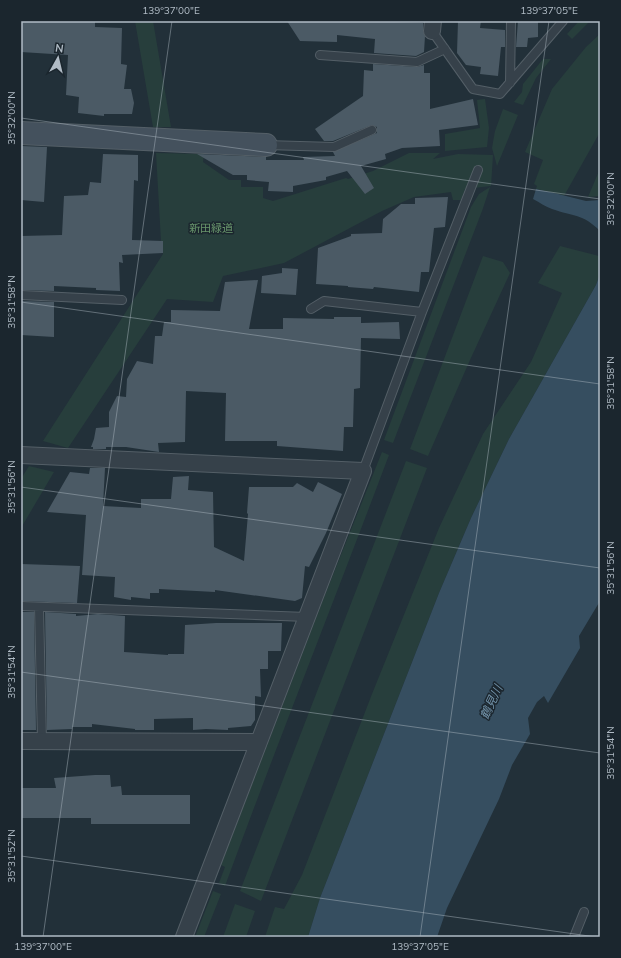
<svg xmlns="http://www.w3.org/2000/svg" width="621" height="958" font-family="Mulish,'Noto Sans JP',sans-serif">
	<rect width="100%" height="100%" fill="#223039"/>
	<path fill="#273e3c" d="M135 21H153L171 127H153Z
		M579 21H590L572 39 567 34Z
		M600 34V132L564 196 558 194 536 189 537 186 534 184 543 160 525 152 552 89 586 47Z
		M543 59H551L536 78 523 105 514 102 522 92 523 84Z
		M485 99 489 128 487 147 445 151V134L480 128 477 100Z
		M503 109 518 115 497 166 492 148 495 131Z
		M156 153 204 154 203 162 229 180H241V187H263V198L273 201 346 178 348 179 373 171 409 153H440L433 159 458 154 493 155 491 186 465 189 461 200H453L451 192 414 197 382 211 284 263 223 276 213 302 167 299 68 448 43 441 163 254 161 241Z
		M600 170V196L588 197 599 171Z
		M490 187 482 211 393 443 384 440 471 207 479 194Z
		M560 246 599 256 600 251V274L596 285 509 439 471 518 439 593 320 898 308 937H265L275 907 284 909 302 875 372 694 439 528 483 434 531 362 562 293 538 283Z
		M483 256 503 262 510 273 470 360 428 456 410 449Z
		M382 452 389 455C335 599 278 741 225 886L219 883 225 867 221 865 325 595Z
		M406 461 427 468 261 901 240 891Z
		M29 466 54 472 21 528V479Z
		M213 891 221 894 204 937H195Z
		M235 904 255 911 246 937H223Z"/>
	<path fill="#364e60" d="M536 189 558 194 586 201 600 200V231C582 213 574 217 552 209 546 207 539 202 533 199Z
		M600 274V601L579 636 580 648 548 703 544 696 537 702 528 718 530 734 512 765 499 799 447 908 437 937H308L320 898 439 593 471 518 509 439 596 285Z"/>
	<path fill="#4b5a65" d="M21 21H95V27L122 28 121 64 127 65 124 89H131L134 103 132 114H104V116L78 113 79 97 66 95 68 55 21 52Z
		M287 21H394V22L423 23V30L425 36 424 52 416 56 374 53 375 39 337 35V42L300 41Z
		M458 21H481L480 28 505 30V47H501L498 76 480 74 481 67 466 65 457 53Z
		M518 21H538V37L528 38 527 47H516Z
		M373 64 417 67 424 65V73H430V109L473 99 478 125 439 130 440 146 402 148 385 154 386 159 361 166 374 188 365 194 347 171 326 177V180L293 186V192L268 191 269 182 247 180V175H233L197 154 266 157V160H304L303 157 335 156 333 152 377 133V127L372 125 333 141H324L315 129 363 96 364 70 373 71Z
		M22 146 47 147 44 202 21 200Z
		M103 154 138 155V181L134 180 132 240 163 241V253L122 255 123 263 119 262 120 291 96 290V288L54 286V291L21 290V236L62 235 64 196 88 195 90 182 101 183Z
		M448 197 445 227 434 228 429 272H421L419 292 374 287 373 289 348 287V286L316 284 318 248 351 236V234L382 233 383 219 401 204H415V198Z
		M282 268 298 269 296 295 261 293 262 276 282 273Z
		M258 280 249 329H283V318L334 319V317H361V323L399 322 400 339 361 338 360 388 354 389 353 427H344L343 451 277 446V441H225L226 393 186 391 185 442 158 443 159 452 126 447H106V449H93V447H91L94 439 96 428 109 427V412L117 396 126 397 127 379 137 361 153 364 155 336H162L164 322H171V310L220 311 225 282Z
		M21 301 54 302V337L21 335Z
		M90 468H105L103 506 141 508V499H171L173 477 189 476 188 490 213 492 214 547 244 561 248 514 247 513 249 487H293L297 483 313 492 318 482 342 494 326 533 309 567 305 566 302 598 295 601 215 590V592L159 589V593H150V599L131 597V600L114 597 115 577 82 575 86 515 47 512 70 472 89 474Z
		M21 564 80 566 77 603 21 601Z
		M21 612H34L36 730H21Z
		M45 612 76 614V616L98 614 125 616 124 652 168 655V654H184L185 625 216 623H282L281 651H268V669H260L261 697 255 696V720L251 726 228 728V730L206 729 193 730V718L154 719V730H135V729L92 724V727H72V729L47 730Z
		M95 775H110L111 787 121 786 122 795H190V824H91V818H21V788H56L54 778Z"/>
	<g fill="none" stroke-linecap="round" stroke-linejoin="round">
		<g stroke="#545f67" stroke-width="10">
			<path id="lane" d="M432 31 473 89 500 94 563 21
				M320 55 417 62 445 49
				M510 83 511 21
				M266 145 334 147 372 130
				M21 295 122 300
				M311 309 324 301 422 312
				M363 471 422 312 478 170
				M21 606 307 617
				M39 607 42 741
				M574 937 584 912"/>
		</g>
		<g stroke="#545f67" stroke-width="18">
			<path id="street" d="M432 31 433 21
				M21 455 363 471 184 937
				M21 741 259 742"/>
		</g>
		<g stroke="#545f67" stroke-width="24">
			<path id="secondary" d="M21 133 266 145"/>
		</g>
		<use href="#lane" stroke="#36414a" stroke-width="8"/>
		<use href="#street" stroke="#36414a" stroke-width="16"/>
		<use href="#secondary" stroke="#44515d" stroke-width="22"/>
	</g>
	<path fill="none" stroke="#b1bcc6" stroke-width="1" stroke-opacity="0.45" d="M21 118 600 199M21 302 600 384M21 487 600 568M21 672 600 753M21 856 596 937M43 937 172 21M420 937 549 21"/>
	<g text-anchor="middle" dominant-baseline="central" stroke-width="3" stroke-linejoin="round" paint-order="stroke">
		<g font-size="11" fill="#69966c" stroke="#1b262e">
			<text x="211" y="228">新田緑道</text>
		</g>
		<g font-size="12" font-style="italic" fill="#7292a9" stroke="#1b262e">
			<text transform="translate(491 702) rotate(-65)">鶴見川</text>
		</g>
	</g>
	<rect width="621" height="958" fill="none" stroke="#1b262e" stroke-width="44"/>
	<g transform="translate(58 58) rotate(8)" stroke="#1b262e" stroke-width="3" paint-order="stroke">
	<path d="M0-3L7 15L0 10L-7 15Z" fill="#b1bcc6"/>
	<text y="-6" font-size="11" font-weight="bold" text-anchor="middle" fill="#b1bcc6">N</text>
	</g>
	<rect x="22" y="22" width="577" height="914" fill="none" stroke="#b1bcc6" stroke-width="1.5"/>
	<g font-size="10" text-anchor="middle" fill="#b1bcc6">
		<text x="171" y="14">139°37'00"E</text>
		<text x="549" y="14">139°37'05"E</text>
		<text transform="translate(11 118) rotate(-90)" y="4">35°32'00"N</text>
		<text transform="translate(610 199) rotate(-90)" y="4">35°32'00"N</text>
		<text transform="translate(11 302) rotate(-90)" y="4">35°31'58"N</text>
		<text transform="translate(610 383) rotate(-90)" y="4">35°31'58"N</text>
		<text transform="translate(11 487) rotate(-90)" y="4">35°31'56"N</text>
		<text transform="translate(610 568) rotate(-90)" y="4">35°31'56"N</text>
		<text transform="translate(11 672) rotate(-90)" y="4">35°31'54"N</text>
		<text transform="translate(610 753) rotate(-90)" y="4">35°31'54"N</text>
		<text transform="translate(11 856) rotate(-90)" y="4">35°31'52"N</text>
		<text x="43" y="950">139°37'00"E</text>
		<text x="420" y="950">139°37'05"E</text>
	</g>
</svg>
